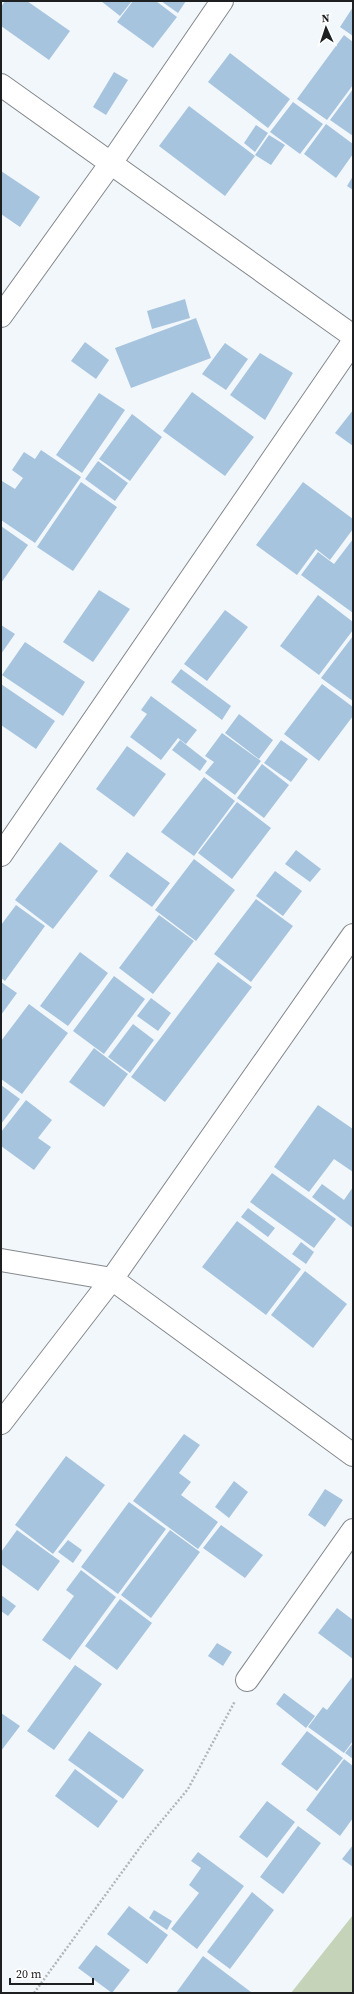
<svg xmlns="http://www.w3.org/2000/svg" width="354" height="1994" font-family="'Source Serif 4',serif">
	<rect width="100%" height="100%" fill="#f2f7fb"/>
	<path fill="#c5d3b8" d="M353 1915V1993H291Z"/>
	<path fill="#a7c4df" d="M5 1H27L70 31 49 60 1 26V7Z
		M101 1H132L120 16Z
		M133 1H156L177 17 153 48 117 22Z
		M161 1H186L178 13Z
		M353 7V36L340 27Z
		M344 35 353 42V85L327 120 297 99Z
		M230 53 290 99 268 128 208 82Z
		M114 72 128 80 106 115 93 107Z
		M353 89V136L330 120Z
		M293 102 323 124 300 154 270 132Z
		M189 106 255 156 225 196 159 146Z
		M326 124 353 144V154L336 178 304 154Z
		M256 125 268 133 255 152 244 143Z
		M269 135 285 145 271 165 255 155Z
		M1 171 40 197 20 227 1 214Z
		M353 176V190L347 186Z
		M185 299 190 318 152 329 147 311Z
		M196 318 211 358 131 388 115 348Z
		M85 342 109 360 96 379 71 361Z
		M225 343 248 359 226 390 202 374Z
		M260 353 293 373 265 420 230 395Z
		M192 392 254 437 225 476 163 431Z
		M99 393 125 410 82 473 56 455Z
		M353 410V446L335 433Z
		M132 414 162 437 130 481 99 459Z
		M41 450 81 477 35 543 1 520V482L2 481 15 489 23 478 12 470 24 452 35 459Z
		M98 461 128 483 115 501 85 479Z
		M81 482 117 507 73 571 37 547Z
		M303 482 353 519V529L330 560 316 549 297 575 256 545Z
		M1 526 28 545 1 583Z
		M353 539V613L301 575 318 552 334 564Z
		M99 590 130 609 93 662 63 642Z
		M318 595 353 622V630L319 675 280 646Z
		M225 610 248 627 207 681 184 664Z
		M1 625 15 634 1 654Z
		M353 636V701L321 678Z
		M25 642 85 682 63 716 2 675Z
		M181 669 231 706 222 720 171 682Z
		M1 684 55 721 36 749 1 725Z
		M322 684 353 707V716L319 761 284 734Z
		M151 696 197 730 186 744 178 738 161 760 130 737 147 714 141 710Z
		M239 714 273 740 259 759 225 733Z
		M222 733 261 761 235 795 205 773 214 762 205 756Z
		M180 740 207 761 200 771 172 750Z
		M281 740 308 759 291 782 264 763Z
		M127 746 166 774 134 817 96 789Z
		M262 764 289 785 264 818 237 798Z
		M204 777 235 801 194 856 161 832Z
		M237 802 271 828 232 879 198 853Z
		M60 842 98 871 53 929 15 900Z
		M296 850 321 869 310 882 285 864Z
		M127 852 170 883 152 907 109 876Z
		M194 859 235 890 196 941 155 910Z
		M275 871 302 891 283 916 256 896Z
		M256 899 293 926 251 982 214 954Z
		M16 905 45 926 5 981 1 978V925Z
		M159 915 194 941 153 994 119 968Z
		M80 952 108 973 68 1026 40 1006Z
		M218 962 252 987 165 1102 131 1077Z
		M114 976 145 999 104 1054 73 1031Z
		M1 982 17 993 1 1015Z
		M151 998 171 1013 158 1031 137 1016Z
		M29 1004 68 1033 22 1094 1 1079V1041Z
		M133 1024 154 1040 130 1073 108 1057Z
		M94 1048 128 1074 104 1107 69 1082Z
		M1 1085 20 1099 1 1124Z
		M26 1100 52 1120 38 1138 51 1147 34 1170 1 1146V1132Z
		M318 1105 353 1129V1172L334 1159 309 1192 274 1167Z
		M272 1173 336 1219 314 1248 250 1202Z
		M322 1184 344 1200 353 1187V1228L312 1197Z
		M248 1208 275 1228 268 1237 241 1217Z
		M237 1221 301 1269 266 1315 202 1267Z
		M301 1242 314 1252 306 1264 292 1254Z
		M305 1271 347 1304 313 1348 271 1315Z
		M184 1434 200 1445 179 1473 191 1482 181 1495 218 1522 198 1549 133 1501Z
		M66 1456 105 1485 53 1554 15 1525Z
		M234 1481 248 1492 229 1518 215 1507Z
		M325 1489 343 1500 325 1527 308 1515Z
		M129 1502 166 1529 118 1594 81 1567Z
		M221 1525 263 1555 245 1578 203 1548Z
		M17 1530 60 1561 38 1591 1 1564V1552Z
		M170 1530 200 1552 151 1618 121 1595Z
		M68 1540 82 1550 73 1563 58 1552Z
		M81 1570 116 1597 70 1660 42 1640 74 1596 66 1590Z
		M1 1595 16 1606 8 1616 1 1611Z
		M120 1599 152 1623 117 1670 85 1646Z
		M337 1608 353 1620V1659L318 1633Z
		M217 1643 232 1652 223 1666 208 1656Z
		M75 1665 102 1684 54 1750 27 1731Z
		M353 1676V1741L344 1753 308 1727 323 1707 327 1710Z
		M284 1693 315 1716 306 1728 276 1704Z
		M1 1713 20 1726 1 1751Z
		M89 1731 144 1770 123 1799 68 1760Z
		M307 1731 343 1758 317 1791 281 1764Z
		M353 1743V1759L345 1753Z
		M344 1759 353 1766V1818L340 1836 306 1810Z
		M75 1769 118 1801 98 1828 55 1796Z
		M267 1801 295 1822 267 1858 239 1837Z
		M298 1826 321 1843 283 1894 260 1877Z
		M353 1845V1867L342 1859Z
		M198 1852 244 1886 197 1949 171 1929 199 1893 189 1885 201 1868 191 1861Z
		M252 1892 274 1910 230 1969 207 1952Z
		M129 1906 168 1935 147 1964 107 1934Z
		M154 1910 172 1921 167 1930 149 1918Z
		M96 1945 130 1970 112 1993 78 1968Z
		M203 1956 251 1992 250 1993H176Z"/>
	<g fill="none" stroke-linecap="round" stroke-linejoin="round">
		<g stroke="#85898d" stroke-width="24">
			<path id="minor" d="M1 85 353 336
				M1 316 111 163 222 1
				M1 855 353 342
				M1 1260 112 1279 353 1455
				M1 1423 112 1279 353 935
				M247 1680 353 1530"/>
		</g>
		<path stroke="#b2b6b9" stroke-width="2.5" stroke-dasharray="2 2" stroke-linecap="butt" d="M34 1993 144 1842 188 1789 235 1701"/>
		<use href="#minor" stroke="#fff" stroke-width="22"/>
	</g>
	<rect width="354" height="1994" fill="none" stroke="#1e1f21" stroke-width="4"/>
	<g transform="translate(326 28) rotate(357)" stroke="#ffffff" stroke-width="3" paint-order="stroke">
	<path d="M0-3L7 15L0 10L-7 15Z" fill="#1e1f21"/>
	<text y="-6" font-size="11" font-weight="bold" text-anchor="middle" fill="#1e1f21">N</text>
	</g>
	<path d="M10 1978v6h83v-6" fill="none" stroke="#1e1f21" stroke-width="2"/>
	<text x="16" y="1978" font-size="12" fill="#1e1f21" stroke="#ffffff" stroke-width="3" paint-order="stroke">20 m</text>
</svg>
